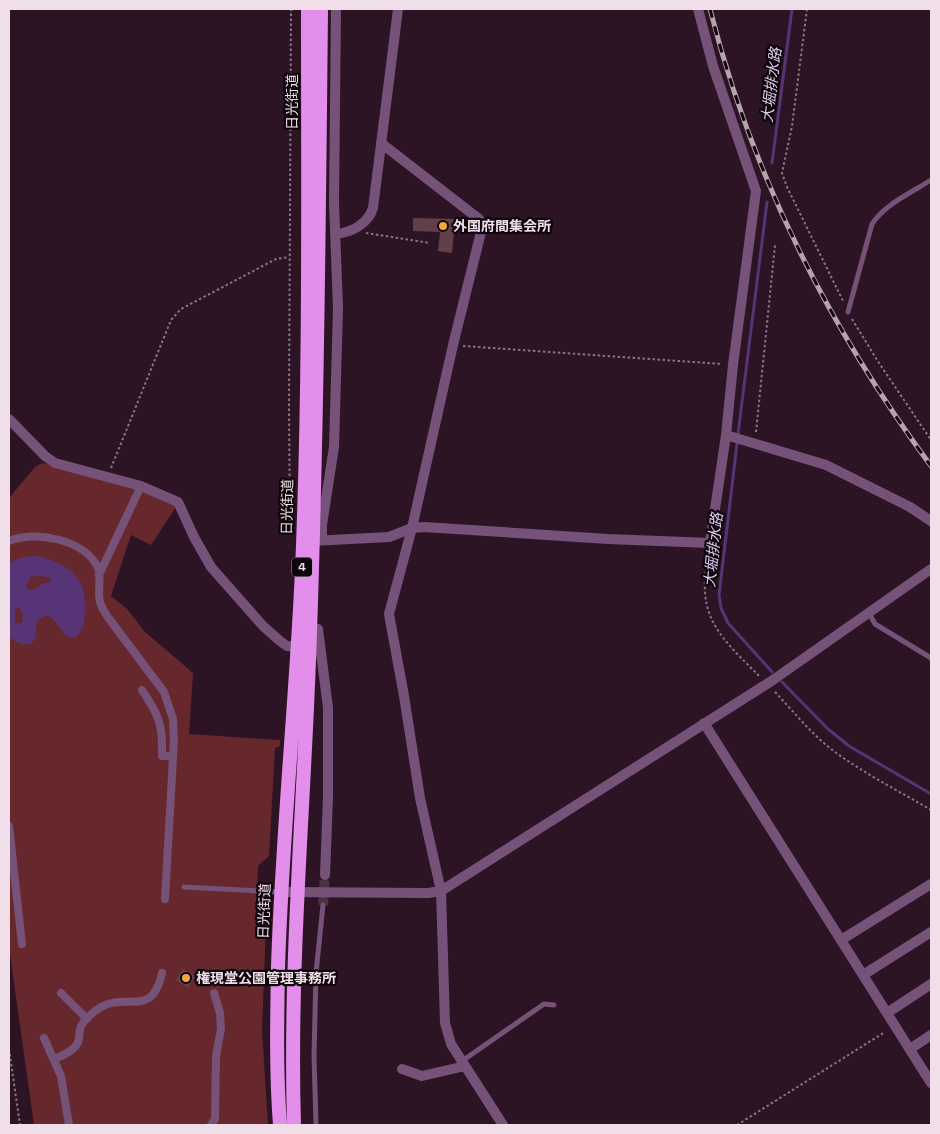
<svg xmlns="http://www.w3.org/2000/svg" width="940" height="1134" font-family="'Space Grotesk','Noto Sans JP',sans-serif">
	<rect width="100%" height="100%" fill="#2c1424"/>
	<path fill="#67282d" d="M43 463 134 488 173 503 176 507 151 545 131 535 111 596 127 609 145 632 193 673 189 734 280 740V746L275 748 269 856 258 866 256 914 266 923 262 1030 268 1125H34L9 947V498L35 467Z"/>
	<path fill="#563475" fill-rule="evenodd" d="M37 556C70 564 88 578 85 614 84 624 83 631 75 638 56 639 56 602 37 622L35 639 31 644C22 646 16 642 9 637V562L24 557ZM37 576 50 577 51 582 42 584 34 590H29L26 587 30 577ZM19 607 23 616 22 623H17L15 621V609Z"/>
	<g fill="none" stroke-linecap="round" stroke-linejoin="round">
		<path stroke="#563475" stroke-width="3" d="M772 163 792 9
			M738 434 767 202
			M737 444 719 595 721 608 728 623 772 672
			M782 682 828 729 849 746 931 794"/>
	</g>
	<path fill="#61404a" d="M413 218 456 219 455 232H454L452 253 438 251 440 232 413 231Z
		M183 969 195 976 188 988 176 980Z"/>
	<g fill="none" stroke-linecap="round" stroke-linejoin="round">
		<path stroke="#493241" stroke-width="10" stroke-dasharray="10 5" stroke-linecap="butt" d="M323 905 325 875"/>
		<path stroke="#8a7582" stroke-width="2" stroke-dasharray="2.5 2.5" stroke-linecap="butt" d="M807 9 792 126 782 173 787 187 843 301
			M366 233 430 243
			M852 319 877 360 931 440
			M463 346 722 364
			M756 432 775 245
			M111 468 171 320 181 309 276 259 289 257
			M290 526 289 408 291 9
			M709 552C707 565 704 578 705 591 706 628 735 651 759 676
			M775 692C794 712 812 735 835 752 865 774 899 791 931 810
			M9 1049 20 1125
			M737 1125 885 1032"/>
		<path stroke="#765279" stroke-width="5" d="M848 312 872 224C885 204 911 193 931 180
			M869 613 875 624 931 658
			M184 887 280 892
			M462 1061 544 1004 554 1005
			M316 1125 314 1056 316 973 323 905"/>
		<path stroke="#765279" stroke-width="8" d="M9 541C34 530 85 539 98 568 102 578 97 591 100 602 101 607 105 612 107 616L164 692 173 719 174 740 165 899
			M99 575 141 486
			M142 690C159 715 163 725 162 756H173
			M9 826 22 944
			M61 993 87 1019
			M44 1038 61 1076 69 1125
			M55 1059C62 1055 73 1052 77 1044 80 1040 79 1034 80 1029 82 1021 94 1011 101 1007 127 992 152 1019 162 973
			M211 1125 215 1119 216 1056 221 1029 220 1013 214 993"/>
		<path stroke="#765279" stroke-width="10" d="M381 143 479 219 482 228 453 345 412 528 389 614 404 696 420 798 441 891 445 1023 451 1044 503 1125
			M335 234C351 233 368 224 373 208L398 9
			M9 419 45 456 55 463 141 486 178 502 194 537 211 567 263 626 280 641 287 646 304 648
			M726 435 826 465 910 507 931 521
			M322 540V525L334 447 338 309 334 202 336 9
			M312 541 389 537 412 528 424 527 608 539 710 543 726 435 733 365 756 191 713 66 698 9
			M310 630 318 629 328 708V797L325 875
			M704 723 931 1083
			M280 892 428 893 441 891 773 680 931 569
			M841 940 931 884
			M863 975 931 932
			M887 1013 931 984
			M910 1049 931 1035
			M402 1069 422 1076 465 1066"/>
		<path stroke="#e38eeb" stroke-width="14" d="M280 1125C276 1073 277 1021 278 968 282 835 296 703 302 570 310 383 308 196 308 9
			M294 1125C289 960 305 796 310 632 317 424 319 216 321 9"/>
		<g stroke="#b6a3ae" stroke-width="5">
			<path id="rail" d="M710 9C752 175 830 329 931 466"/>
		</g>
		<use href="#rail" stroke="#0e050a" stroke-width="3" stroke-dasharray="9" stroke-linecap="butt"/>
	</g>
	<g fill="#efa73e" stroke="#0e050a" stroke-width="2">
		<circle cx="443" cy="226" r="5"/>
		<circle cx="186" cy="978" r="5"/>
	</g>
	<g text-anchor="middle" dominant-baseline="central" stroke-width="4.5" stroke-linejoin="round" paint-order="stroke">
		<rect fill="#0e050a" stroke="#ac9da5" stroke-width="1" x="292" y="557.5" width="20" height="19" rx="4"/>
		<g font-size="12" font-weight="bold" fill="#f0dee8">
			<text x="302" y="567">4</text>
		</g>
		<g font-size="14" fill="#f0dee8" stroke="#0e050a">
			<text transform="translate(292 102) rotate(-90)">日光街道</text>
			<text transform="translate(287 507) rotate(-89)">日光街道</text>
			<text transform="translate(264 911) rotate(-88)">日光街道</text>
		</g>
		<g font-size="14" font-weight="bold" fill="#f0dee8" stroke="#0e050a" text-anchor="start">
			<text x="453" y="226">外国府間集会所</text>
			<text x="196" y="978">権現堂公園管理事務所</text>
		</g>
		<g font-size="15" font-style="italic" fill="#dfcdf4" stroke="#0e050a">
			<text transform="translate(771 85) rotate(-83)">大堀排水路</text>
			<text transform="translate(713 550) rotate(-84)">大堀排水路</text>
		</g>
	</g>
	<rect width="940" height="1134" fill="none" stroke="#f0dee8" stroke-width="20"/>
</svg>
